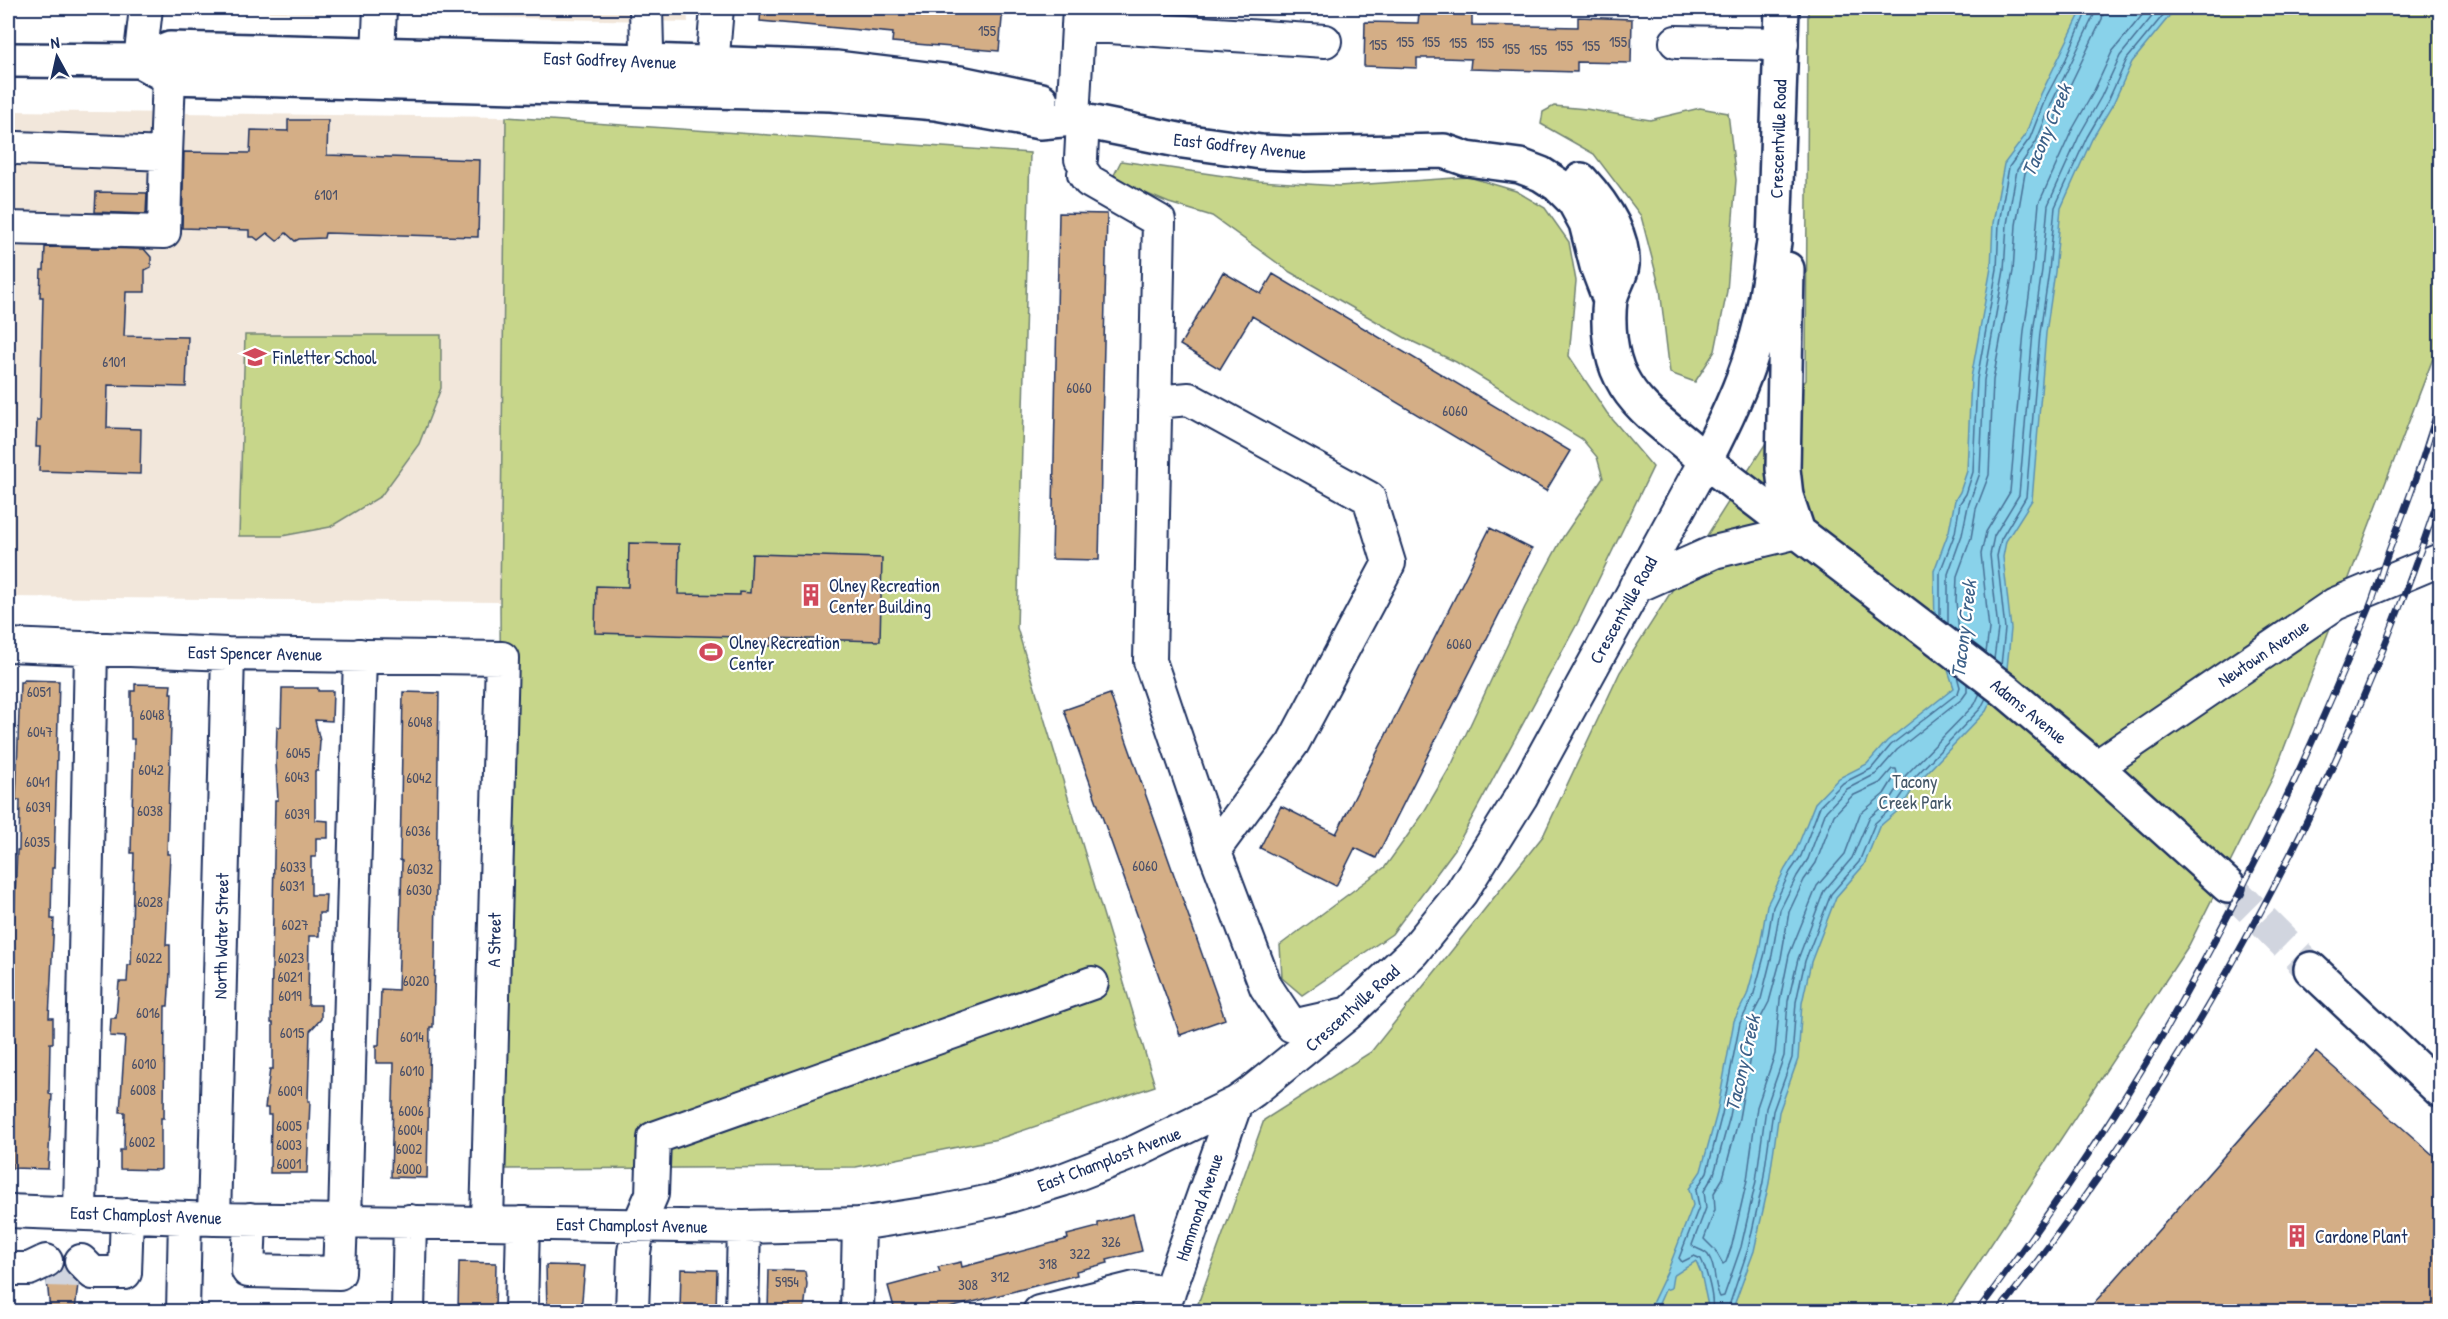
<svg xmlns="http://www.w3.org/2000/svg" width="2448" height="1319" font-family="'Patrick Hand',sans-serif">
	<rect width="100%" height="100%" fill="#fff"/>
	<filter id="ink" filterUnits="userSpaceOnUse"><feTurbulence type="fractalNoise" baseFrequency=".0167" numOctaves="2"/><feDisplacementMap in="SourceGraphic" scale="12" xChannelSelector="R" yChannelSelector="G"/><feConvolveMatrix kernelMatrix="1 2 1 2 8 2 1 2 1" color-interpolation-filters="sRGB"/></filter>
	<g filter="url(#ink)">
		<path fill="#f2e7db" d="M96 8H687L688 22Z
			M8 111 506 117 500 602 8 597Z"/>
		<path fill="#c7d68a" stroke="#718274" stroke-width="1.5" d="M1808 8H2440V340L2273 777 2189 945 1947 1311 1195 1312 1264 1120 1371 1052 1543 836 1620 672 1806 380Z
			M1554 106 1586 109 1650 120 1700 108 1728 113 1736 180 1727 291 1715 351 1695 382 1670 373 1660 289 1641 216 1594 154 1541 124 1543 112Z
			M506 117 1030 153 1017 628 1155 1086 998 1139 856 1167 503 1169 500 602Z
			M1121 161 1259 181 1339 186 1469 177 1516 191 1545 208 1569 242 1576 281 1569 356 1607 413 1653 467 1577 624 1455 849 1392 934 1302 995 1282 978 1280 945 1385 867 1421 817 1452 764 1525 607 1563 537 1603 478 1597 457 1582 439 1456 362 1407 339 1290 272 1212 216 1169 203 1126 185 1114 175Z
			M245 335H441V388L419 444 381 496 330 527 282 536H239Z"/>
		<path fill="#89d2ea" stroke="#5d91b2" stroke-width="1.5" d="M2083 8H2176L2132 62 2113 104 2092 139 2061 208 2055 272 2046 333 2032 500 2006 541 2003 557 2011 629 2007 668 1986 711 1916 784 1901 808 1879 827 1864 865 1836 897 1811 962 1802 1003 1798 1059 1779 1112 1769 1183 1754 1251 1732 1311H1704L1708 1306 1701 1273 1696 1261 1673 1276 1671 1288 1665 1290 1658 1306 1661 1311 1648 1312 1668 1270 1693 1205 1689 1189 1701 1171 1717 1113 1734 1021 1747 995 1759 952 1767 905 1785 869 1795 853 1815 803 1839 778 1867 764 1887 741 1954 688 1935 631 1934 571 1949 531 1955 500 1960 492 1967 471 1971 378 1991 268 1993 223 2004 164 2025 136 2041 94Z"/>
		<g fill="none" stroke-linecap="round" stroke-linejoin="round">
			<path stroke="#477096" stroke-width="1.5" d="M1940 618V572L1955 533 1960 503 1966 494 1973 472 1977 379 1997 269 1999 223 2009 167 2030 138 2046 97 2066 59 2088 8
				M1948 624V574L1962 535 1968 506 1980 473 1984 380 2004 270 2007 224 2017 170 2036 142 2053 100 2094 15 2095 8
				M1959 633 1956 601 1957 576 1971 538 1976 509 1989 475 1993 380 2013 271 2016 225 2025 173 2044 147 2061 104 2102 19 2104 8
				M1986 653 1989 629 1981 554 1986 532 2010 492 2024 331 2033 269 2039 203 2072 130 2093 93 2112 52 2148 8
				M1994 659 1998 629 1990 555 1994 536 2019 495 2033 332 2042 270 2048 205 2080 134 2101 97 2120 56 2159 8
				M2001 665 2005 629 1997 556 2001 539 2026 497 2040 333 2049 271 2055 207 2087 137 2108 101 2127 59 2169 8
				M1967 684V692L1962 699 1897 750 1876 774 1847 789 1826 811 1808 859 1797 876 1780 910 1772 955 1761 999 1747 1026 1730 1116 1714 1174 1704 1191 1706 1208 1692 1245C1696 1250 1703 1249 1708 1255 1717 1268 1713 1284 1720 1297L1724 1296 1741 1247 1756 1181 1766 1108 1784 1056 1788 1001 1798 959 1824 891 1852 858 1869 818 1891 799 1906 775 1975 704 1980 693
				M1892 769H1896L1897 773 1884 794 1860 814 1845 854 1817 886 1789 955 1780 1000 1775 1054 1757 1107 1747 1180 1732 1245 1726 1262 1723 1264 1715 1250 1704 1239 1715 1210 1714 1193 1723 1178 1739 1118 1755 1029 1769 1002 1781 958 1789 912 1804 880 1816 863 1834 815 1852 796 1880 783Z
				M1711 1312C1716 1302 1706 1269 1701 1259L1694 1256 1682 1262 1679 1258 1699 1207 1696 1190 1707 1172 1722 1114 1740 1023 1753 997 1765 953 1773 907 1790 872 1801 856 1820 806 1843 783 1871 769 1891 745 1958 693 1960 687 1957 676
				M1727 1312 1748 1249 1763 1182 1773 1111 1792 1058 1796 1002 1805 961 1831 894 1859 862 1875 823 1896 804 1912 780 1981 708 1986 698"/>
		</g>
		<path fill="#d4ae86" stroke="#1b2f5e" stroke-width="1.5" d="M761 8H1003L999 51 892 42 893 33 760 21Z
			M1419 13 1472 15V25L1578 27V17L1632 19 1631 63 1577 62V72L1470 69 1471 59 1444 58H1417V68L1364 66 1365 22 1418 23Z
			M288 120H328L327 155 480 160 478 237 325 233 324 238 299 239 295 241 286 233 277 241 267 233 258 240 254 237H249V230L182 228 184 152 250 153 251 130 288 131Z
			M96 192 147 193 146 214 95 212Z
			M1059 213 1107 214 1099 560 1052 559Z
			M45 247 144 249 151 257V267L145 270V292H126L124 336 188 337 186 387 108 385 107 428 141 429 140 474 39 471 40 447H36L37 420H40L43 297H40L41 270H44Z
			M1223 272 1261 294 1273 274 1570 451 1546 491 1252 316 1220 369 1180 345Z
			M1490 528 1532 549 1376 858 1355 848 1336 886 1260 848 1281 806 1336 834Z
			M629 543 679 544 678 594 740 595V592L750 593 752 554 882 558 880 641 772 638V646L737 645 738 637 595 633 596 586 628 587Z
			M23 680 59 681 54 868H52L51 919H54L49 1018H53V1043H50L49 1094 52 1095 48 1169 12 1168 14 1040 12 1041 13 997 10 996 11 919H14L17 850H19L20 800H16L20 682H23Z
			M135 684 171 685 170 693H172L167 854H170L166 945H170V973L168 1006H165L164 1118H161V1169L159 1170 120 1169V1150H124L125 1112H120L125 1037 110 1036 111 1018H116L119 982H127L128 965H131L134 853H131L134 739H131V691H135Z
			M282 688H318V691H333L332 721 315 720 320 741 318 771H315V820L328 821V838H316V857H311V895H326L325 913H319V936H309L308 1005H321V1019L310 1031 308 1101H310L307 1173H270L271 1115H268V1108H265L270 1069H273V1023H271L275 800H278L276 763 277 727H281Z
			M403 692 439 693 435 958 433 1027H430L427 1178 391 1177 394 1063H376V1045H379L381 989 398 990 401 897 402 861 400 860Z
			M1110 694 1225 1019 1180 1035 1064 710Z
			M2316 1052 2440 1161V1311H2087Z
			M1133 1214 1142 1251 1107 1260 1108 1263 1076 1271 1077 1275 938 1311H895L888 1286 940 1272 938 1267 961 1262 962 1267 1068 1239 1067 1235 1098 1227V1223Z
			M459 1262 496 1263 495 1311H458Z
			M64 1264 68 1273 78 1284 75 1311H50L47 1280 60 1272Z
			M546 1265 585 1266 581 1311H547Z
			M681 1269 717 1270 716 1311H680Z
			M769 1270 805 1271 807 1284 804 1311H768Z"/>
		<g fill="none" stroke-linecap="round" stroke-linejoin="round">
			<path stroke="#d1d5df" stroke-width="32" stroke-dasharray="32 16" stroke-linecap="butt" d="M47 1270 80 1271"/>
			<path stroke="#d1d5df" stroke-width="33" stroke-dasharray="33 16" stroke-linecap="butt" d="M2228 886 2311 969"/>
			<g stroke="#1b2f5e" stroke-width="36">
				<path id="minor" d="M646 8 648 88
					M1078 25 1325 41
					M1676 42 1782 44
					M140 61 146 8
					M377 79 380 8
					M710 89 717 8
					M1073 119 1079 8
					M17 148 166 154 169 77
					M1081 159 1083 120
					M1084 174 1089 181 1159 221 1150 661 1214 850 1266 987 1292 1026 1345 1014
					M8 228 164 232 166 154
					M1155 402 1189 399 1369 498 1389 563 1293 743 1214 850
					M1635 587 1714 552 1798 532
					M8 645 228 654 502 658 487 1222
					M2096 767 2335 604 2440 560
					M8 1211 214 1219 744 1227 859 1224 943 1211 1000 1199 1062 1180 1137 1151 1236 1103 1253 1091 1349 1013 1413 952 1461 893 1521 797 1705 461
					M80 1213 91 648
					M214 1219 228 654
					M250 1219 248 1271 339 1273 341 1220
					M345 1220 360 655
					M81 1261 93 1273H125L127 1215
					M8 1269H29L46 1261
					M183 1312 185 1218
					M408 1312 410 1221
					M521 1312 523 1223
					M632 1312 634 1252 639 1224 652 1194 654 1138 1092 983
					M742 1312 744 1227
					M857 1312 859 1224
					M1039 1312 1135 1288 1169 1293
					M1162 1312 1236 1103"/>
			</g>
			<g stroke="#1b2f5e" stroke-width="38">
				<path id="major" d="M8 60 140 61 170 49 648 61 836 68 960 83 1041 100
					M140 61 169 77 831 94 936 103 1040 122 1073 119 1183 141 1261 152 1305 154 1444 151 1467 159 1520 166 1541 174 1558 185 1574 201 1586 223 1597 266 1610 300
					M1581 180C1601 202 1624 233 1622 265 1621 277 1612 288 1610 300 1607 324 1610 356 1621 377 1639 413 1677 433 1705 461"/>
			</g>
			<g stroke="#1b2f5e" stroke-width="38">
				<path id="highway" d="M1782 8 1774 242C1769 277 1765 313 1754 347 1742 387 1724 424 1705 461L2006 691 2096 767 2228 886
					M1787 269 1783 469 1786 496 1798 532
					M2311 969 2440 1090"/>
			</g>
			<use href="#minor" stroke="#fff" stroke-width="32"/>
			<use href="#major" stroke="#fff" stroke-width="33"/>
			<use href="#highway" stroke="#fff" stroke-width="33"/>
			<g stroke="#1b2f5e" stroke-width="7">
				<path id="rail" d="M1977 1312C2049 1215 2117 1116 2176 1011 2248 884 2311 751 2366 616 2376 594 2381 571 2390 548 2409 500 2426 452 2440 402
					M1998 1312C2192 1068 2342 789 2440 494"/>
			</g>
			<use href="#rail" stroke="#fff" stroke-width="4.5" stroke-dasharray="14" stroke-linecap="butt"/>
		</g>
	</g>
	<defs>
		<g id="school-bare" transform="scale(1.8)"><path d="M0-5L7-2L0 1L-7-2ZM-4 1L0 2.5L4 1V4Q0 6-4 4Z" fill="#d1495b" stroke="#fff" stroke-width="2.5" paint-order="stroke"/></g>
		<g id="building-bare" transform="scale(1.8)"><path d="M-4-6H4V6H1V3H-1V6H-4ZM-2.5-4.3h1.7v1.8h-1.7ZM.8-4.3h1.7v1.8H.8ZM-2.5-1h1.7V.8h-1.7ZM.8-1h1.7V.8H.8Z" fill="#d1495b" stroke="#fff" stroke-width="2.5" paint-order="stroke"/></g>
		<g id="stadium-bare" transform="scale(1.8)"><path d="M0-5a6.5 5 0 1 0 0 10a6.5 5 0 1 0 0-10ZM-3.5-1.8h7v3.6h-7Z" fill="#d1495b" stroke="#fff" stroke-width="2.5" paint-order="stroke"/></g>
	</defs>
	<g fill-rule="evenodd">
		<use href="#school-bare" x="255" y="357"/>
		<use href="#building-bare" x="811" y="595"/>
		<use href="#stadium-bare" x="711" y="652"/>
		<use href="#building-bare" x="2297" y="1236"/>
	</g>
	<g text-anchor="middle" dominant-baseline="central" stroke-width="4.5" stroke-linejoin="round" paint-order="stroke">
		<g font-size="15" fill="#494f68">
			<text x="987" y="30">155</text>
			<text x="1405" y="41">155</text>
			<text x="1431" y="41">155</text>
			<text x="1618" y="41">155</text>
			<text x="1458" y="42">155</text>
			<text x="1485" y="42">155</text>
			<text x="1378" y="44">155</text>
			<text x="1564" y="45">155</text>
			<text x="1591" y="45">155</text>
			<text x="1511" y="48">155</text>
			<text x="1538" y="49">155</text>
			<text x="326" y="194">6101</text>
			<text x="114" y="361">6101</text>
			<text x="1079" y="387">6060</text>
			<text x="1455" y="410">6060</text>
			<text x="1459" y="643">6060</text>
			<text x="39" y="691">6051</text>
			<text x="152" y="714">6048</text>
			<text x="420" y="721">6048</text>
			<text x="40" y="731">6047</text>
			<text x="298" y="752">6045</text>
			<text x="151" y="769">6042</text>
			<text x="297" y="776">6043</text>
			<text x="419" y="777">6042</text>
			<text x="38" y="781">6041</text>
			<text x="38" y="806">6039</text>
			<text x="150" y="810">6038</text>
			<text x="297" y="813">6039</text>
			<text x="418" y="830">6036</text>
			<text x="37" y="841">6035</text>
			<text x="1145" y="865">6060</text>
			<text x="293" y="866">6033</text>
			<text x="420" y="868">6032</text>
			<text x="292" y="885">6031</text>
			<text x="419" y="889">6030</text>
			<text x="150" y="901">6028</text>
			<text x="295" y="924">6027</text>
			<text x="149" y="957">6022</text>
			<text x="291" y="957">6023</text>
			<text x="290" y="976">6021</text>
			<text x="416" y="980">6020</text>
			<text x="290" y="995">6019</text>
			<text x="148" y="1012">6016</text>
			<text x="292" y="1032">6015</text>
			<text x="412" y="1036">6014</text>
			<text x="144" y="1063">6010</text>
			<text x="412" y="1070">6010</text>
			<text x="143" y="1089">6008</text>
			<text x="290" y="1090">6009</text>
			<text x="411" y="1110">6006</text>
			<text x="289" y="1125">6005</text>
			<text x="410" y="1129">6004</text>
			<text x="142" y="1141">6002</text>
			<text x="289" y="1144">6003</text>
			<text x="409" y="1148">6002</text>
			<text x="289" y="1163">6001</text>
			<text x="409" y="1168">6000</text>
			<text x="1111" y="1241">326</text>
			<text x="1080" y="1253">322</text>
			<text x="1048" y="1263">318</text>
			<text x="1000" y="1276">312</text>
			<text x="787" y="1281">5954</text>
			<text x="968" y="1284">308</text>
		</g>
		<g font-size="18" fill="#1b2f5e" stroke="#fff">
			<text transform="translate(610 60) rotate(2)">East Godfrey Avenue</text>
			<text transform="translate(1778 139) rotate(-88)">Crescentville Road</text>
			<text transform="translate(1240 146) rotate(6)">East Godfrey Avenue</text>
			<text transform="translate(1623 610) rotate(-61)">Crescentville Road</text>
			<text transform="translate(255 653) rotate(1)">East Spencer Avenue</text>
			<text transform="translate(2263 653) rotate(-34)">Newtown Avenue</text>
			<text transform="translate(2029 711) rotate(39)">Adams Avenue</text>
			<text transform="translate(221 936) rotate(-89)">North Water Street</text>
			<text transform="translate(494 940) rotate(-89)">A Street</text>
			<text transform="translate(1352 1008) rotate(-42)">Crescentville Road</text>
			<text transform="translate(1109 1159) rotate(-21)">East Champlost Avenue</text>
			<text transform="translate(1199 1207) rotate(-71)">Hammond Avenue</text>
			<text transform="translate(146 1215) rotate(2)">East Champlost Avenue</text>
			<text transform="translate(632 1225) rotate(1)">East Champlost Avenue</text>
		</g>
		<g font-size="18" fill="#1b2f5e" stroke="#fff" text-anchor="start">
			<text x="273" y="357">Finletter School</text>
			<text x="829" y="585">Olney Recreation<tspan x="829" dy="21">Center Building</tspan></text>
			<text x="729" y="642">Olney Recreation<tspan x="729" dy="21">Center</tspan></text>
			<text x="2315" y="1236">Cardone Plant</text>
		</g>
		<g font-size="18" fill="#465969" stroke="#fff">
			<text x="1915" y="781">Tacony<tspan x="1915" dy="21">Creek Park</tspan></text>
		</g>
		<g font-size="20" font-style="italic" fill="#3c6088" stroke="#fff">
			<text transform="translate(2046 130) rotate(-67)">Tacony Creek</text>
			<text transform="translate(1963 629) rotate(-83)">Tacony Creek</text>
			<text transform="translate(1742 1063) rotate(-77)">Tacony Creek</text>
		</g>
	</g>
	<rect width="2448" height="1319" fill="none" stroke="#fff" stroke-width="30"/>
	<rect x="15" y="15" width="2418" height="1289" fill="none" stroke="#1b2f5e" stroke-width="2" filter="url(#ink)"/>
	<g transform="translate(57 57) rotate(352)" stroke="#ffffff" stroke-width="4.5" paint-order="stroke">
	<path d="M0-4.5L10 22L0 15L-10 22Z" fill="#1b2f5e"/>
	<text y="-9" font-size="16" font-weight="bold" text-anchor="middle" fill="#1b2f5e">N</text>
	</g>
</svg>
